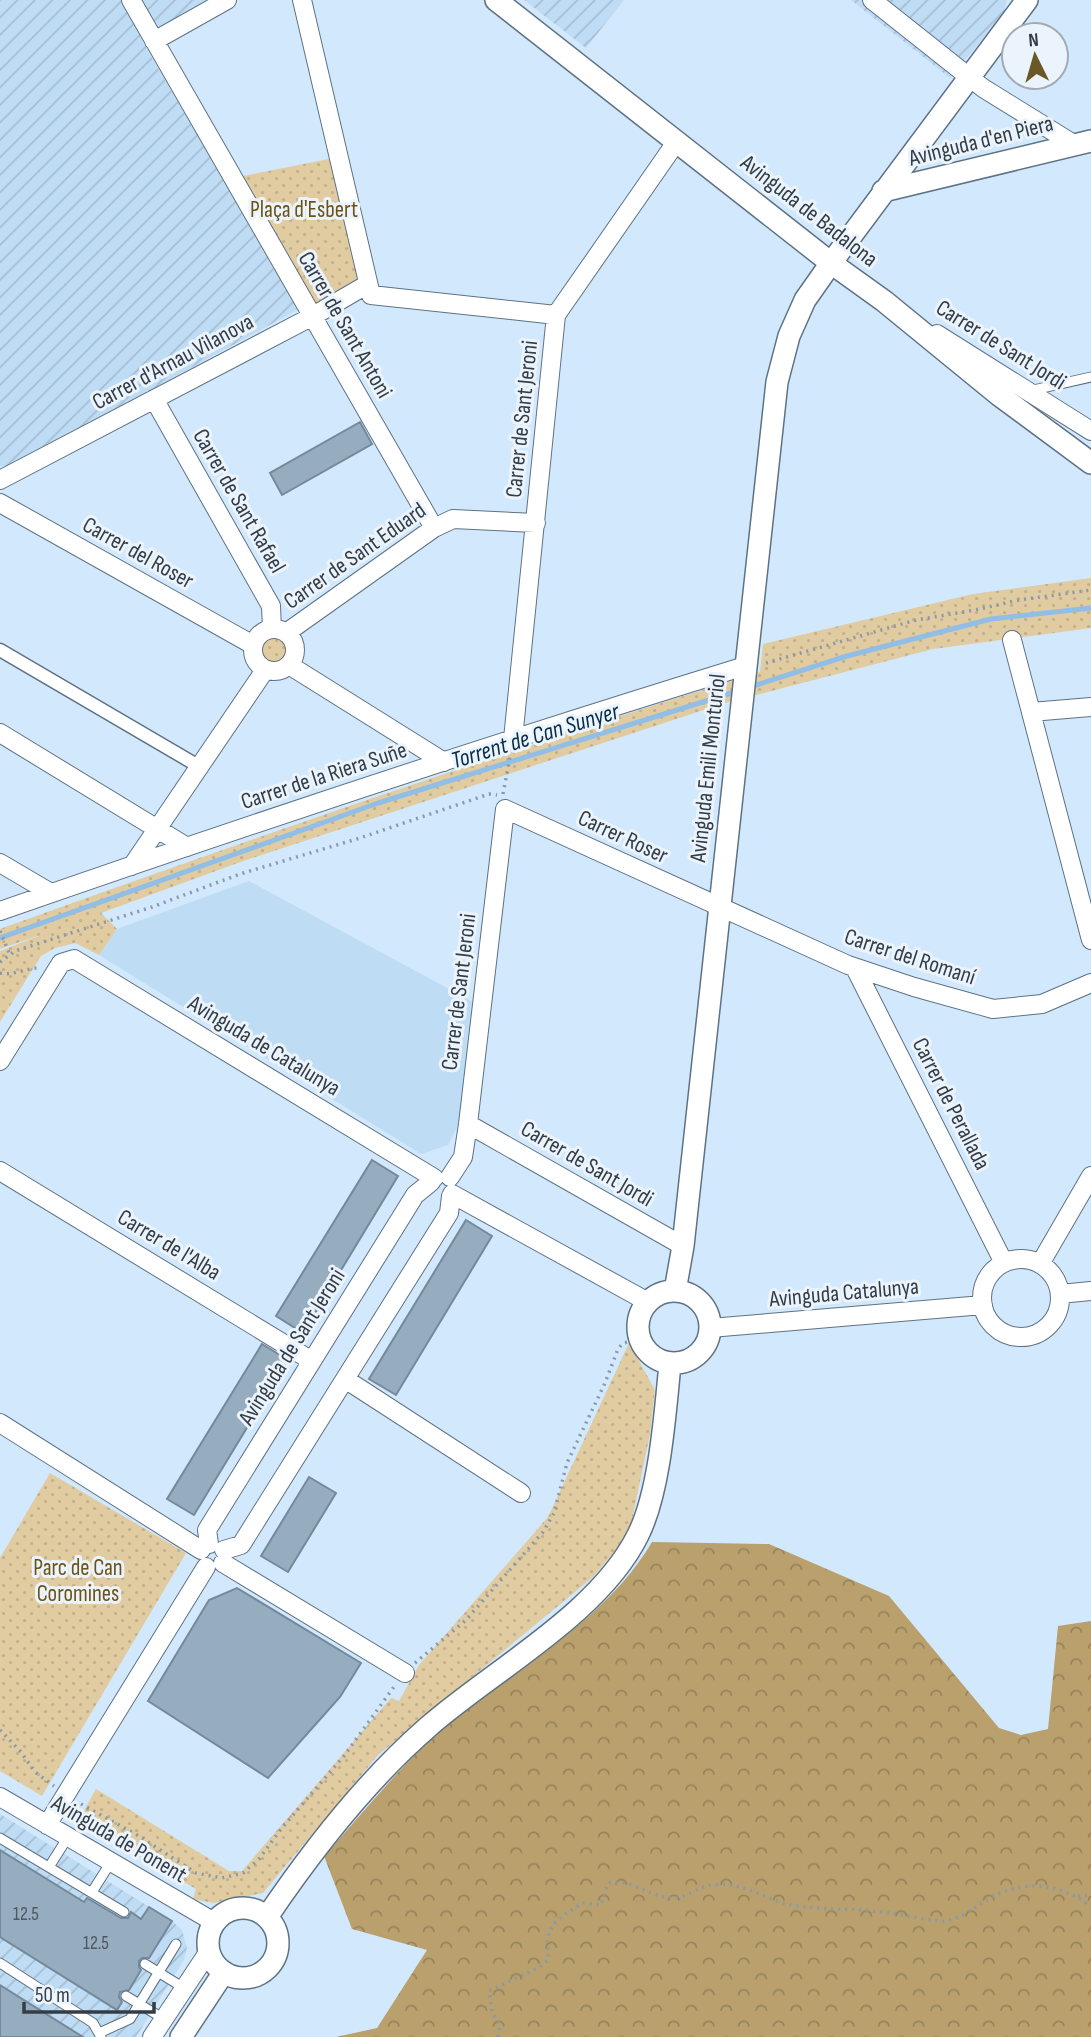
<svg xmlns="http://www.w3.org/2000/svg" width="1091" height="2037" font-family="'Sofia Sans Condensed',sans-serif">
	<defs>
		<pattern id="industrial-furrows" width="10" height="10" patternUnits="userSpaceOnUse" patternTransform="scale(1.75)"><rect width="10" height="10" fill="#bfdcf5"/><path d="M-1 1l2-2M0 10L10 0M9 11l2-2" fill="none" stroke="#a5bed3"/></pattern>
		<pattern id="grass-dots" width="8" height="8" patternUnits="userSpaceOnUse" patternTransform="scale(1.75)"><rect width="8" height="8" fill="#e1cca1"/><path d="M2 2h.1M6 6h.1" fill="none" stroke="#c2b08c" stroke-width="1.8" stroke-linecap="round"/></pattern>
		<pattern id="forest-crowns" width="20" height="18" patternUnits="userSpaceOnUse" patternTransform="scale(1.75)"><rect width="20" height="18" fill="#b9a06d"/><path d="M2 6a3 3 0 1 1 6 0M12 15a3 3 0 1 1 6 0" fill="none" stroke="#97845b"/></pattern>
	</defs>
	<rect width="100%" height="100%" fill="#d2e8fd"/>
	<path fill="#bfdcf5" d="M249 881 475 1003 459 1124 448 1145 421 1154 99 955 117 929Z"/>
	<path fill="url(#industrial-furrows)" d="M0 0H213L142 41 299 309 11 466H0Z
		M524 0H624L586 48Z
		M851 0H1007L1003 14 950 78Z
		M0 1814 172 1921 182 1930 187 1948 184 1960 136 2037H0Z"/>
	<path fill="url(#grass-dots)" d="M339 157 366 276 319 313 233 178Z
		M1091 578V628L933 649 725 703 243 861 101 913 117 929 99 955 75 943 55 948 41 956 0 1022V951L46 933 0 949V929C252 838 505 751 760 672L763 644 973 594Z
		M253 651a21 21 0 1 1 42 0a21 21 0 1 1-42 0Z
		M629 1343 655 1390 650 1434 629 1534 593 1577 378 1755 263 1893 213 1903 193 1899 196 1889 78 1821 96 1789 229 1871H242L391 1698 399 1701 419 1665 548 1517Z
		M50 1473 186 1553 42 1796 0 1771V1558Z"/>
	<path fill="url(#forest-crowns)" d="M652 1542 769 1544 889 1596 999 1728 1021 1735 1048 1729 1058 1626 1091 1621V2037H336L377 2028 427 1950 352 1929 324 1856C366 1810 405 1759 453 1720 521 1664 606 1620 652 1542Z"/>
	<g fill="none" stroke-linecap="round" stroke-linejoin="round">
		<path stroke="#91bee6" stroke-width="5" d="M747 688 847 656 991 619 1091 608
			M0 938 378 803 738 691"/>
	</g>
	<path fill="#96acbf" stroke="#74899b" stroke-width="2" d="M360 422 372 444 282 495 270 473Z
		M372 1160 398 1176 303 1333 276 1316Z
		M466 1220 492 1236 396 1395 369 1379Z
		M262 1344 288 1360 194 1515 167 1499Z
		M309 1477 336 1493 288 1572 261 1556Z
		M237 1588 361 1663 340 1697 268 1778 148 1701 209 1600Z
		M0 1850 84 1902 87 1898 121 1918H128L131 1912 141 1919 149 1907 172 1921 149 1958H142L139 1961V1967L141 1970 129 1990 120 1992 119 1997 122 2002 117 2010 0 1937Z
		M0 1985 83 2037H0Z"/>
	<g fill="none" stroke-linecap="round" stroke-linejoin="round">
		<g stroke="#5e7284" stroke-width="11">
			<path id="service" d="M1029 391 1091 377
				M0 1838 124 1912
				M49 1867 68 1837
				M92 1892 111 1862
				M0 1963 93 2023 101 2037
				M145 1964 184 1988
				M126 1996 164 2019
				M99 2033 130 2019 176 1944"/>
		</g>
		<g stroke="#5e7284" stroke-width="15">
			<path id="pedestrian" d="M0 650 200 767"/>
		</g>
		<g stroke="#5e7284" stroke-width="20">
			<path id="minor" d="M131 0 434 528
				M302 0 371 295 556 315
				M872 0 983 88 1075 145
				M154 41 227 0
				M937 334 1091 431
				M154 399 271 606 272 629
				M0 480 313 316 368 284
				M0 503 253 645
				M253 650a21 21 0 1 1 42 0a21 21 0 1 1-42 0Z
				M286 633 434 528 453 519 536 523
				M1012 640 1091 940
				M289 665 444 762
				M1031 712 1091 707
				M0 733 187 847
				M513 739 556 315 677 141
				M0 863 51 893
				M132 866 265 670
				M0 911C247 825 495 743 745 666
				M855 968 1004 1263
				M0 1061 61 963 74 959 434 1178
				M468 1124 683 1246
				M0 1171 312 1361
				M450 1177 463 1157 468 1124 505 809 848 965 914 987 993 1009 1042 1004 1091 983
				M452 1194 648 1302
				M982 1298a39 39 0 1 1 78 0a39 39 0 1 1-78 0Z
				M1040 1264 1091 1176
				M1060 1294 1091 1291
				M710 1328 983 1305
				M345 1379 521 1493
				M0 1423 201 1550
				M209 1544 207 1530 415 1195 431 1182
				M224 1550 241 1545 449 1213 451 1196
				M223 1563 405 1673
				M0 1797 214 1922
				M47 1825 206 1567
				M152 2037 209 1951"/>
		</g>
		<g stroke="#5e7284" stroke-width="24">
			<path id="tertiary" d="M496 0 831 263 884 301 999 395 1091 463
				M883 191 1091 141
				M675 1291 683 1246 777 382 789 336 805 300 831 263 1027 0
				M638 1327a36 36 0 1 1 72 0a36 36 0 1 1-72 0Z
				M208 1943a35 35 0 1 1 70 0a35 35 0 1 1-70 0Z
				M267 1917C313 1849 366 1781 428 1727 493 1670 599 1614 638 1535 660 1491 665 1414 670 1364
				M181 2037 224 1972"/>
		</g>
		<path stroke="#8999a9" stroke-width="3.5" stroke-dasharray="2 5" stroke-linecap="butt" d="M766 663 916 620 975 610 1019 600 1091 590
			M503 794 510 757
			M0 931 10 955
			M0 962 15 951 152 907 240 874 360 838 489 794 497 795
			M0 973C12 976 26 968 39 968
			M415 1663 466 1620 543 1532 554 1513 567 1463 605 1383 618 1349 623 1343 640 1340
			M0 1730 21 1752 35 1772 54 1786
			M81 1804 137 1835 196 1873 222 1878 243 1873 259 1859 281 1829 344 1756 396 1684
			M1078 1896 1091 1895
			M498 2037 500 2027 492 2011 489 1991 540 1967 549 1959C542 1925 558 1919 583 1903L601 1905 608 1883C632 1878 650 1898 674 1898 684 1898 694 1890 704 1887 711 1884 722 1884 730 1885 753 1888 774 1903 796 1906 824 1910 853 1908 882 1912 901 1914 920 1919 940 1921 956 1922 969 1911 983 1902 1018 1880 1058 1880 1091 1907"/>
		<use href="#service" stroke="#fff" stroke-width="9"/>
		<use href="#pedestrian" stroke="#fff" stroke-width="12"/>
		<use href="#minor" stroke="#fff" stroke-width="18"/>
		<use href="#tertiary" stroke="#fff" stroke-width="21"/>
	</g>
	<g text-anchor="middle" dominant-baseline="central" stroke-width="6" stroke-linejoin="round" paint-order="stroke">
		<g font-size="19" fill="#4c5964">
			<text x="26" y="1914">12.5</text>
			<text x="96" y="1943">12.5</text>
		</g>
		<g font-size="23" fill="#343d46" stroke="#ebf4fc">
			<text transform="translate(981 141) rotate(-14)">Avinguda d'en Piera</text>
			<text transform="translate(809 211) rotate(38)">Avinguda de Badalona</text>
			<text transform="translate(345 325) rotate(60)">Carrer de Sant Antoni</text>
			<text transform="translate(1001 345) rotate(32)">Carrer de Sant Jordi</text>
			<text transform="translate(173 362) rotate(-28)">Carrer d'Arnau Vilanova</text>
			<text transform="translate(522 419) rotate(-84)">Carrer de Sant Jeroni</text>
			<text transform="translate(239 501) rotate(60)">Carrer de Sant Rafael</text>
			<text transform="translate(138 553) rotate(29)">Carrer del Roser</text>
			<text transform="translate(355 556) rotate(-35)">Carrer de Sant Eduard</text>
			<text transform="translate(708 768) rotate(-84)">Avinguda Emili Monturiol</text>
			<text transform="translate(324 776) rotate(-18)">Carrer de la Riera Suñe</text>
			<text transform="translate(623 837) rotate(25)">Carrer Roser</text>
			<text transform="translate(910 957) rotate(18)">Carrer del Romaní</text>
			<text transform="translate(459 992) rotate(-83)">Carrer de Sant Jeroni</text>
			<text transform="translate(264 1046) rotate(31)">Avinguda de Catalunya</text>
			<text transform="translate(951 1104) rotate(63)">Carrer de Perallada</text>
			<text transform="translate(587 1164) rotate(30)">Carrer de Sant Jordi</text>
			<text transform="translate(169 1245) rotate(31)">Carrer de l'Alba</text>
			<text transform="translate(844 1293) rotate(-5)">Avinguda Catalunya</text>
			<text transform="translate(292 1347) rotate(-58)">Avinguda de Sant Jeroni</text>
			<text transform="translate(119 1839) rotate(30)">Avinguda de Ponent</text>
		</g>
		<g font-size="23" fill="#6c5315" stroke="#ebf4fc">
			<text x="304" y="210">Plaça d'Esbert</text>
			<text x="78" y="1568">Parc de Can<tspan x="78" dy="26">Coromines</tspan></text>
		</g>
		<g font-size="24" font-style="italic" fill="#082b46" stroke="#ebf4fc">
			<text transform="translate(535 736) rotate(-17)">Torrent de Can Sunyer</text>
		</g>
	</g>
	<g transform="translate(1035 56) rotate(355)"><circle r="33" fill="#ebf4fc" stroke="#a2abb3" stroke-width="2"/>
	<path d="M0-5L12 26L0 18L-12 26Z" fill="#6c5726"/>
	<text y="-10" font-size="19" font-weight="bold" text-anchor="middle" fill="#343d46">N</text>
	</g>
	<path d="M24 2002v10h130v-10" fill="none" stroke="#343d46" stroke-width="3.5"/>
	<text x="35" y="2002" font-size="21" fill="#343d46" stroke="#ebf4fc" stroke-width="5" paint-order="stroke">50 m</text>
</svg>
